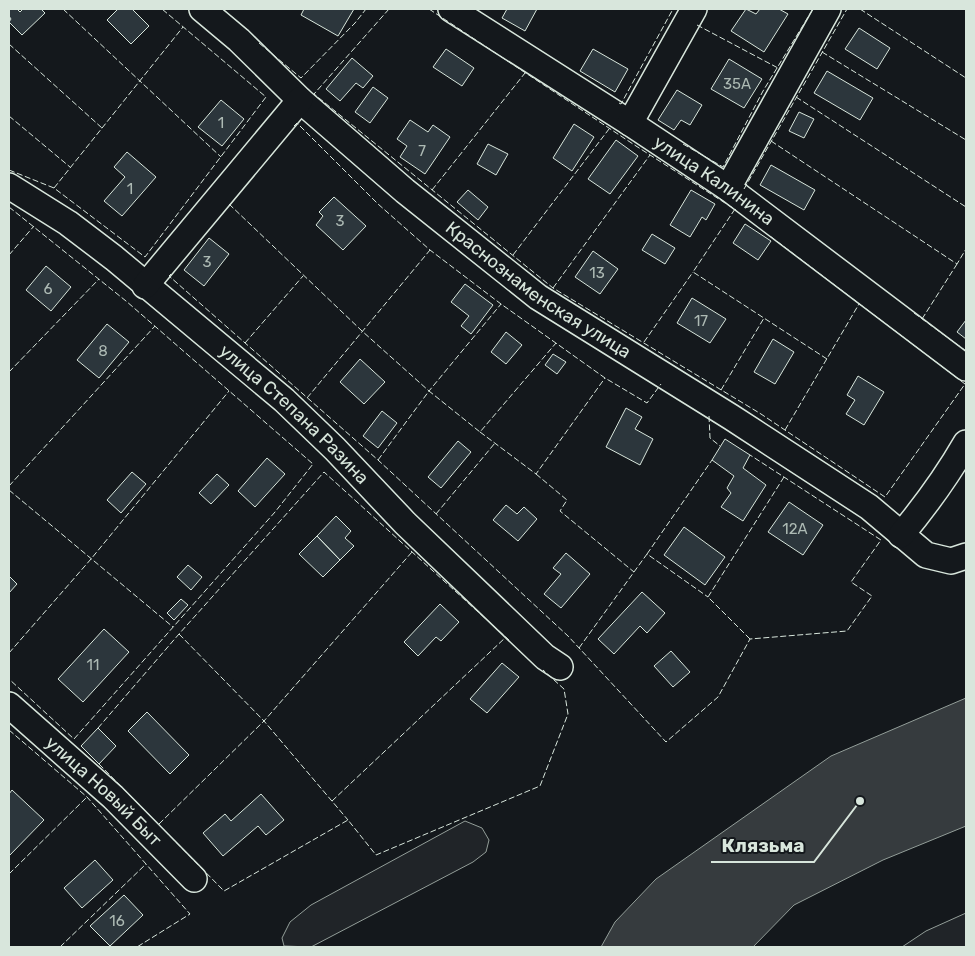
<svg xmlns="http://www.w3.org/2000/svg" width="975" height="956" font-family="Rubik,sans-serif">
	<rect width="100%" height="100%" fill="#14181c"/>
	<path fill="#202428" stroke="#939e99" d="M465 821 482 828 489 840 486 852 473 862 311 947 284 946 282 938 290 922 311 905Z
		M966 913V947H902L926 931Z"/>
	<path fill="#363b3e" stroke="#939e99" d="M966 698V826L883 860 794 905 753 947H601L615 922 656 879 831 756Z"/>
	<path fill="#2c363c" stroke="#d8e6dc" d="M9 9H17L20 12 23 9H41L45 13 22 35 9 22 11 19 9 16Z
		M118 9H132L149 26 131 44 107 20Z
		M304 9H354L338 36 301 15Z
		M507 9H537L525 31 502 18Z
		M746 9 756 14 760 9H779L788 14 764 52 731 31Z
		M859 28 890 48 877 69 845 49Z
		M446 49 474 68 462 86 433 67Z
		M593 49 628 69 615 92 580 71Z
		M352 58 373 76 363 88 356 83 340 101 326 89Z
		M729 59 762 79 744 108 711 89Z
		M827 71 873 98 860 120 814 93Z
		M373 87 388 98 370 123 355 112Z
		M677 90 702 105 690 125 681 120 674 130 658 120Z
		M221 100 244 119 222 146 198 127Z
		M799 112 814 119 804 138 789 131Z
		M410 120 428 132 433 125 450 137 425 174 400 157 407 146 397 139Z
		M574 124 594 137 572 171 553 158Z
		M616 140 638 156 610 194 588 179Z
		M488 144 508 154 496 175 477 164Z
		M127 152 156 177 122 216 104 201 125 177 114 167Z
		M771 165 815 190 804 210 760 185Z
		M468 190 488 207 478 220 457 202Z
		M691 190 715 204 706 220 702 217 690 237 670 225Z
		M334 197 366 226 343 250 316 225 323 216 319 212Z
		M745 224 771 241 758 260 733 243Z
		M652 234 675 248 665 264 642 250Z
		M209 238 229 254 204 286 184 270Z
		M593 251 618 269 600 294 575 277Z
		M46 266 71 287 51 311 26 290Z
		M465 284 493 305 471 334 461 326 469 316 451 302Z
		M692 298 726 319 710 343 677 323Z
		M966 320V339L957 332Z
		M107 324 129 342 99 378 77 360Z
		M506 332 522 345 506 364 491 352Z
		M773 339 794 352 775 384 754 372Z
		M553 354 566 362 557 374 545 365Z
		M360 359 385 382 364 404 340 382Z
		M858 376 884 392 864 425 846 414 855 400 847 395Z
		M626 408 642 417 635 429 653 439 640 465 606 447Z
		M382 411 397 423 378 448 363 436Z
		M725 439 750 455 743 468 766 485 743 521 721 507 731 493 727 488 734 476 712 460Z
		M458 441 471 452 441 488 428 477Z
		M267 458 285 474 255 507 238 491Z
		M132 472 146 484 121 513 107 500Z
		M217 474 229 485 211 504 199 493Z
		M789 502 823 525 803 555 768 532Z
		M506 505 517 514 524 507 537 519 518 541 493 520Z
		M336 516 351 531 345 538 354 546 340 560 317 536Z
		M684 527 725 557 705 585 664 555Z
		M317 536 340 560 323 577 299 554Z
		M566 553 590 574 561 608 544 594 561 574 553 568Z
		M188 565 202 577 191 590 177 577Z
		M9 576 17 584 9 593Z
		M642 592 665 613 647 633 640 626 614 654 598 639Z
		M181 599 188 605 174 620 167 613Z
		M440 604 459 622 441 641 436 637 418 656 404 642Z
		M104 629 129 652 83 702 58 679Z
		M671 651 690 672 673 687 654 666Z
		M502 663 519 677 487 713 470 699Z
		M147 712 189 755 170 774 128 731Z
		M98 728 116 746 99 764 81 746Z
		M12 790 44 820 9 856V794Z
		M261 794 284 820 266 835 258 826 223 856 203 833 225 814 231 821Z
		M95 860 113 880 82 908 64 888Z
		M124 895 143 915 110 946 90 926Z"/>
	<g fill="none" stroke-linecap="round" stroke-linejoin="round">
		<g stroke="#d8e6dc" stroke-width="28">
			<g id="minor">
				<path id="s1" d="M202 9 239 40 300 100 405 191 538 297 731 417 869 507 926 555 951 561 966 556"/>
				<path id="s2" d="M451 9 630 123 728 188 966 368"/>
				<path d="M630 123 694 9"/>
				<path id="s3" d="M9 186 68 223 114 258 284 400 335 449 405 523 545 657 560 667"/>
				<path d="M728 188 828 9"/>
				<path d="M145 286 300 100"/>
				<path d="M901 535C926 505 947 476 966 443"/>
				<path id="s4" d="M9 705 113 797 194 879"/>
			</g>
		</g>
		<use href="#minor" stroke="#14181c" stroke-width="25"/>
		<path stroke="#d8e6dc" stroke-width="1" stroke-dasharray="6 2.5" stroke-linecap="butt" d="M63 9 221 157
			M389 9 314 94 553 288 761 414 885 497 965 384 770 236
			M429 9 636 146 736 210
			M860 9 966 78
			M697 25 778 68
			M259 43 301 78 355 23 366 9
			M9 44 102 128
			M822 52 966 140
			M796 97 966 207
			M619 103 621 104 673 9
			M9 116 70 167
			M294 126 297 123 378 204 430 250 501 304 605 378 647 403 661 384
			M771 141 957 264 966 249
			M683 144 723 167 763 91 813 9
			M9 170 54 188 145 257 266 97 162 9
			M54 188 183 27
			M744 189 847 9
			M432 190 525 73
			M229 204 362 331 429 391 501 304
			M9 207 126 301 313 464 275 512 74 739 9 679
			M735 209 693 272 827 359
			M9 255 34 226
			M513 255 609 129
			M171 274 169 276 378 460 568 636 666 742 718 697 750 639 847 631 872 596 851 582 881 540 750 455
			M553 288 650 155
			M914 313 966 351
			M922 319 957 264
			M644 342 693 272
			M245 343 303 276
			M9 372 99 279
			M721 390 764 318
			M307 398 430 250
			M709 416 710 438 720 446
			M785 430 859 304
			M480 432 536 474 605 378
			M378 460 429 391 480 432 556 343
			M536 474 567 500 560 511 634 572
			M9 486 155 326
			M9 490 173 627
			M436 514 495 443
			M647 554 712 460
			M179 634 264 721 348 820
			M750 639 708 597 784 477
			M579 648 647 554 708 597
			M9 653 91 559 229 391
			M98 728 179 634 324 472 509 640
			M9 730 87 797 190 914 137 947
			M99 764 224 891 348 820 376 855 540 786 568 714 564 689 543 670
			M332 801 506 637
			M159 824 264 721 412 552
			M9 874 87 797
			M60 947 146 864"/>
	</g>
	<g text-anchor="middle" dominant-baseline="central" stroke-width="4" stroke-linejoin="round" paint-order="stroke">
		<g font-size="15" fill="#adbab4">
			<text x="737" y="84">35А</text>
			<text x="221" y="123">1</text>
			<text x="422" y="151">7</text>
			<text x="130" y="189">1</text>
			<text x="340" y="221">3</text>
			<text x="207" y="262">3</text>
			<text x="597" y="273">13</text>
			<text x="48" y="289">6</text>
			<text x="701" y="321">17</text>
			<text x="103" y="351">8</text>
			<text x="795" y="529">12А</text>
			<text x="93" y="665">11</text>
			<text x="117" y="921">16</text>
		</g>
		<g font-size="18" fill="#d8e6dc" stroke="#14181c">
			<text stroke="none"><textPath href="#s2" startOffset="314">улица Калинина</textPath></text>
			<text stroke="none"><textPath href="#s1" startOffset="439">Краснознаменская улица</textPath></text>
			<text stroke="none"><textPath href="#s3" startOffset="366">улица Степана Разина</textPath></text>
			<text stroke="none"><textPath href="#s4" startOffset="128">улица Новый Быт</textPath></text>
		</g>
	</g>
	<path fill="none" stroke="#d8e6dc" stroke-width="2" d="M860 801L814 862H711"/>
	<circle fill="#d8e6dc" stroke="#14181c" stroke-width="2" cx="860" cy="801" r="5"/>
	<g font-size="19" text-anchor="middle" font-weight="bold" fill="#d8e6dc" stroke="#14181c" stroke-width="4" stroke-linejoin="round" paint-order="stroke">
		<text x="763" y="852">Клязьма</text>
	</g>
	<rect width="975" height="956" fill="none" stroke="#d8e6dc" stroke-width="20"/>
</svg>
